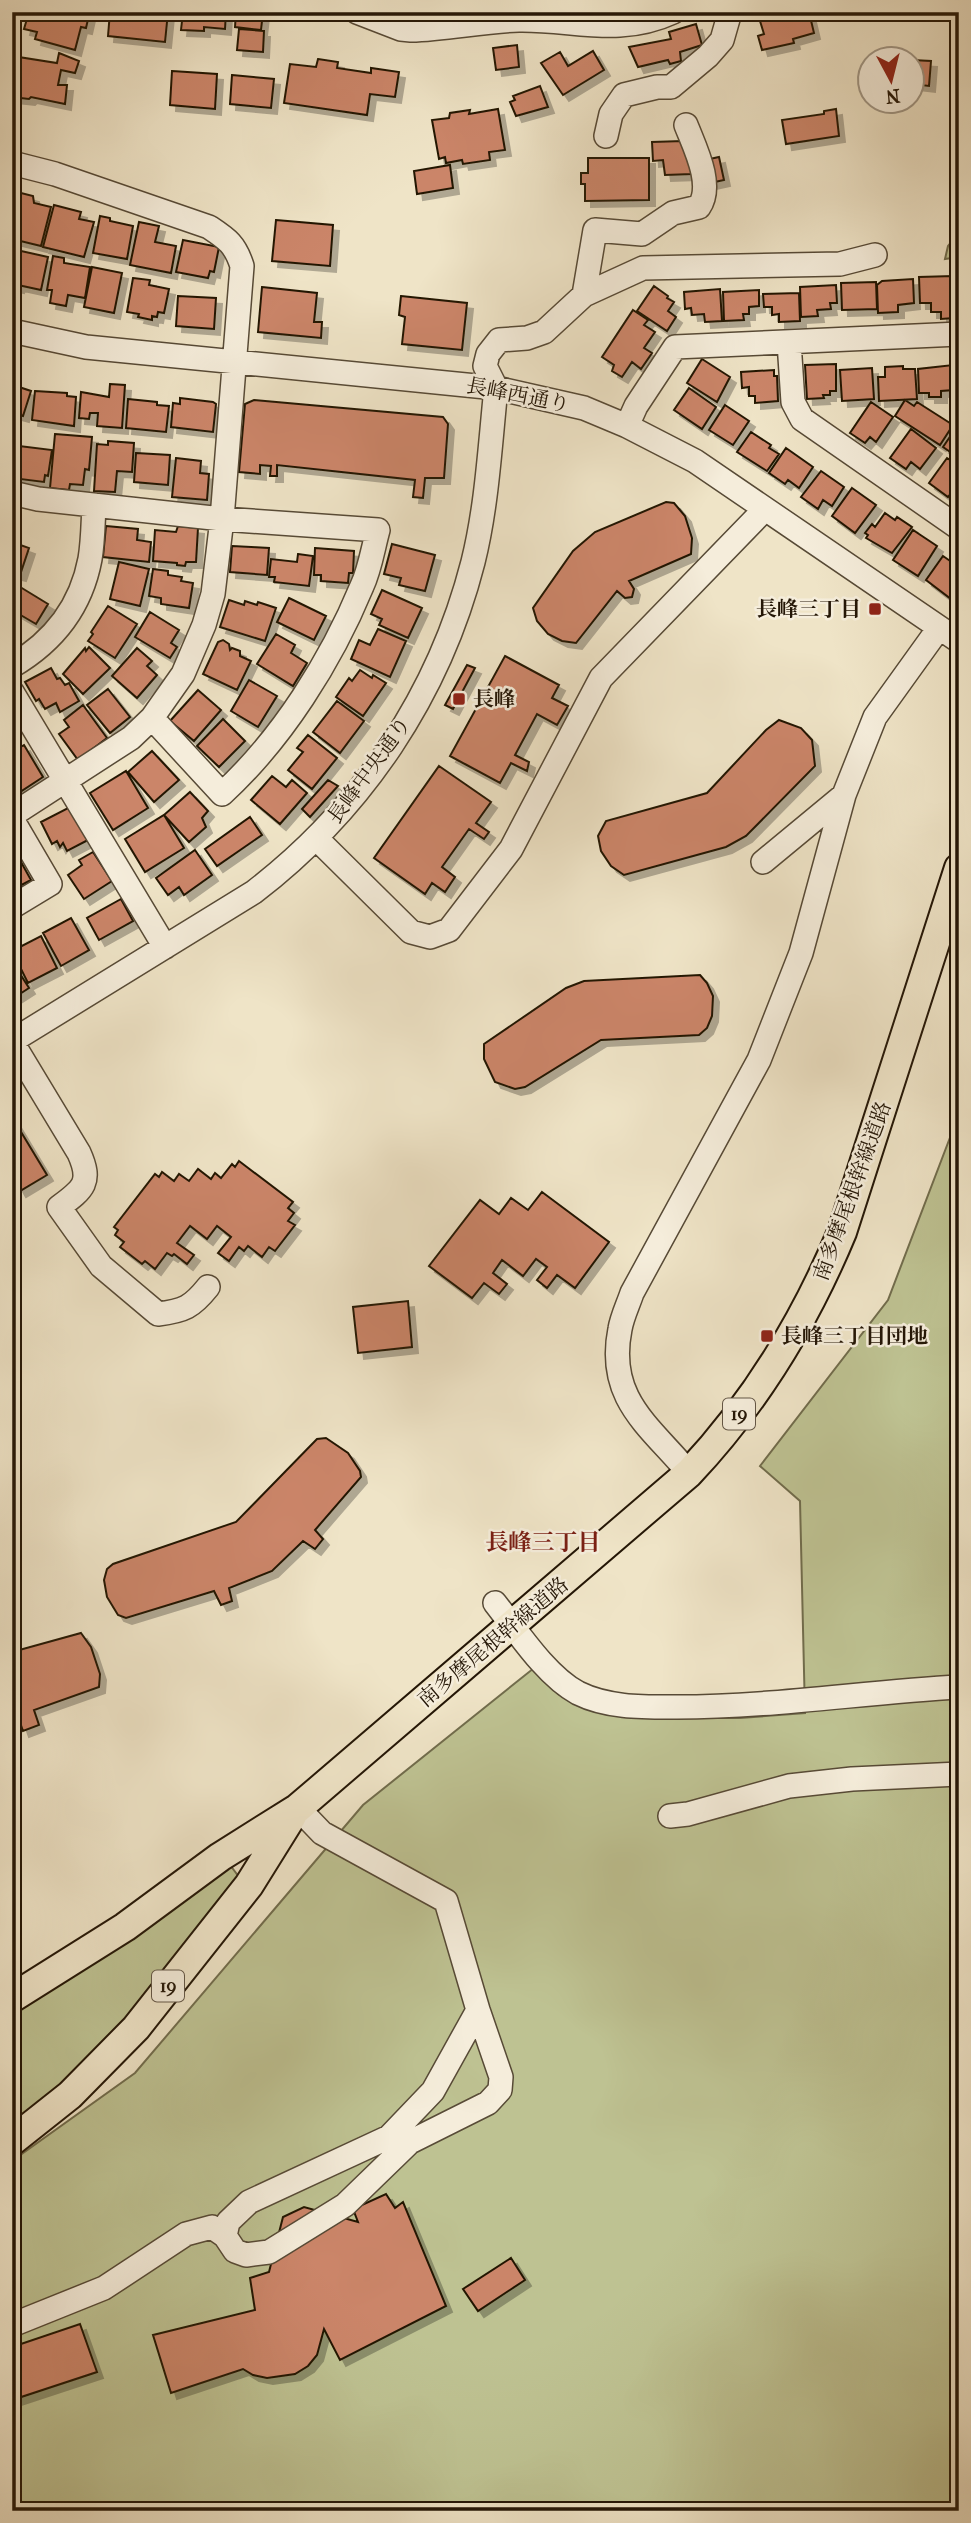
<svg xmlns="http://www.w3.org/2000/svg" width="971" height="2523" font-family="'IM FELL French Canon','Noto Serif JP',serif">
	<defs>
		<filter id="shadow"><feDropShadow dx="6" dy="6" stdDeviation="0" flood-color="#0004"/></filter>
	</defs>
	<rect width="100%" height="100%" fill="#efe4c7"/>
	<filter id="stains"><feTurbulence type="fractalNoise" baseFrequency=".00286" numOctaves="4"/><feColorMatrix values="0 0 0 0 .2 0 0 0 0 .09 0 0 0 0 .02 0 0 0 .5 -.17"/></filter>
	<radialGradient id="worn" r=".72"><stop offset=".6" stop-color="#630" stop-opacity="0"/><stop offset="1" stop-color="#630" stop-opacity=".3"/></radialGradient>
	<path fill="#bec292" stroke="#716c4c" stroke-width="2" d="M959 233V257L945 259 948 246Z
		M959 1114V2511H12V2161L135 2073 363 1805 534 1668 558 1694 573 1702 675 1718H740L805 1713 800 1501 760 1466 888 1300Z
		M227 1861 239 1877 146 1995 86 2063 12 2127V2007Z"/>
	<path fill="#cb8569" stroke="#241606" stroke-width="2" filter="url(#shadow)" d="M29 12H80L89 15 86 28 81 27 75 50 35 39 37 32 24 29Z
		M110 12H168L165 42 108 36Z
		M183 12H226L225 29 204 27V31L181 30Z
		M236 12H263L261 30 235 27Z
		M782 12H809L814 33 793 39 794 43 762 50 758 36 764 34 760 21 783 15Z
		M696 24 702 45 680 52 681 61 670 64 668 60 638 67 629 47 671 39 669 32Z
		M239 29 264 31 263 52 237 50Z
		M517 45 519 67 496 70 493 48Z
		M593 51 604 70 563 95 541 63 560 52 568 66Z
		M59 53 79 61 75 73 61 70 58 85H67L65 104 31 97 29 99 12 97V56L57 63Z
		M318 59 338 62 337 68 371 73V68L399 72 395 97 370 94 367 115 284 103 290 64 316 67Z
		M912 60 931 61 929 86 913 84 912 91Z
		M172 71 217 74 215 109 170 105Z
		M232 75 274 79 271 108 230 104Z
		M540 86 548 107 516 116 510 102 515 100 513 96Z
		M498 109 505 150 489 152 490 160 463 164 462 160 446 163 445 157 439 159 432 120 449 118 450 113 470 110 469 114Z
		M836 109 839 136 786 144 782 120 824 114V111Z
		M683 141 691 160 692 174 665 175 663 160 653 161 652 142Z
		M719 157 724 180 710 183 705 160Z
		M588 158H649V200L585 201V184H581V173H588Z
		M450 165 453 188 417 194 414 171Z
		M17 192 33 196 34 203 51 207 41 246 12 239V212Z
		M54 205 81 212 79 219 94 222 84 257 43 247Z
		M100 216 110 218V221L133 226 127 259 93 253Z
		M276 220 333 225 330 266 272 261Z
		M139 222 159 226 155 242 176 246 171 273 130 265Z
		M183 240 219 247 214 272 210 271 208 278 176 272Z
		M12 249 48 257 41 290 18 285V287L12 286Z
		M53 256 64 258V263L90 267 85 298 68 295 66 306 50 303 52 290H47Z
		M92 267 122 273 114 313 84 307Z
		M953 276 954 318 941 319V312H931V303H920L919 277Z
		M133 278 150 280 149 285 169 289 164 313 158 312 157 317 152 316V320L138 317 139 314 127 312Z
		M913 279 914 303 898 305V312L878 313 877 285 882 281Z
		M955 279H959V318H957Z
		M876 282 877 309 842 310 841 283Z
		M836 285 837 303H830L831 309 817 310 818 316 801 317 800 287Z
		M654 286 668 296 667 298 674 302 668 311 676 317 667 331 637 311Z
		M262 287 317 293 314 322H322L321 338 258 332Z
		M720 289 722 321 705 322 704 314 692 315 691 308 685 309 684 292Z
		M759 290V306L749 307V314H743L744 320 724 321 723 292Z
		M799 293 800 321 779 322V314L772 315V307H764L763 294Z
		M178 296 216 298 214 329 176 326Z
		M401 296 467 303 462 350 402 344 405 317 399 315Z
		M633 310 648 320 644 325 655 332 644 348 652 353 641 369 632 362 622 377 612 371 614 365 602 357Z
		M702 359 730 377 717 402 687 383Z
		M836 364V391H830V395H823L824 398 807 399 805 365Z
		M953 365 954 390 941 391V397H929V393H919L918 369Z
		M903 366V369H915L917 399 879 401 878 377H885V367Z
		M872 368 874 399 842 401 840 370Z
		M774 370V376H777L778 401 755 403V396H749V387L742 388 741 372Z
		M12 380 14 381 13 385 31 391 23 416 12 413Z
		M110 384 125 385 122 428 97 426 98 413H90L89 419 79 418 81 392 109 397Z
		M689 388 716 407 702 429 674 410Z
		M35 391 67 393V396L76 397 74 426 32 420Z
		M180 398 213 402 216 404 213 432 171 427 173 403 180 404Z
		M128 399 157 402V405L169 406 166 432 126 428Z
		M254 400 443 417 448 424 444 478H425L423 498 413 497 415 480 277 465V476H270L271 466 260 465V474L239 472 245 404Z
		M905 400 914 406 917 402 953 425 940 445 895 416Z
		M871 402 893 417 876 442 870 437 865 443 850 433Z
		M725 405 749 421 733 445 709 430Z
		M958 425 959 426V458L943 447Z
		M911 429 936 448 920 469 911 462 906 469 890 458Z
		M751 432 771 445 769 448 779 454 767 471 737 452Z
		M55 434 92 437 89 470 85 469 83 485 70 484 69 490 50 488Z
		M108 441 134 443 132 472 117 471 115 492 94 491 97 444 108 445Z
		M19 446 52 450 48 476 45 475 44 482 12 478 14 449Z
		M786 448 813 467 799 488 788 480 785 484 769 473Z
		M136 453 170 455 168 485 134 482Z
		M176 458 201 461 200 473 209 474 207 500 172 497Z
		M947 458 959 466V491L955 488 948 497 929 483Z
		M821 471 844 487 832 506 823 500 818 509 801 497Z
		M852 488 876 505 855 533 832 516Z
		M666 502 674 503 685 516 692 538 691 554 629 581 634 589 632 597 625 598 617 591 576 643 562 641 548 634 537 621 533 608 573 551 595 532Z
		M885 513 895 520 897 517 912 527 892 553 866 538 868 535 865 533 872 524 875 527Z
		M106 526 138 529 137 540 151 542 149 562 103 557Z
		M178 526 198 528 196 562H186L185 566 177 565V563L153 561 155 530 176 532Z
		M913 530 937 546 918 576 893 560Z
		M12 542 29 548 20 575 12 573Z
		M392 544 435 555 425 591 399 585 401 578 384 574Z
		M232 546 269 548 267 575 230 572Z
		M315 548 354 551 353 573H349L348 583 321 581V575H314Z
		M298 554 313 556 309 586 274 582 275 577H269L271 559 297 562Z
		M943 556 953 563 956 559 959 561V589L951 599 926 580Z
		M119 562 149 569 140 606 110 599Z
		M153 569 168 571V575L182 577 181 581 193 583 189 608 161 604V598L149 596Z
		M12 582 48 604 36 624 12 610Z
		M382 590 422 608 408 638 379 625 382 619 371 614Z
		M289 598 326 616 314 640 277 622Z
		M229 600 244 605 245 601 257 605 258 602 276 608 265 641 220 627Z
		M108 606 137 624 115 658 88 641 93 634 91 632Z
		M150 612 179 630 171 643 177 647 170 658 135 637Z
		M378 629 406 641 390 677 351 659 359 640 370 645Z
		M276 634 295 645 291 653 307 663 293 686 257 664Z
		M223 640 229 644 230 650 232 648 240 651V656L251 661 237 690 203 674 218 642Z
		M89 647 110 668 83 694 63 674 85 648 86 651Z
		M137 648 152 661 147 666 157 675 137 698 112 676Z
		M505 656 559 685 552 698 568 706 557 725 537 714 515 755 529 762 527 771 511 763 500 783 450 756Z
		M467 665 475 668 453 709 445 705Z
		M51 668 57 679 60 678 65 685 69 683 79 701 60 712 56 703 45 709 39 699 36 701 25 682Z
		M360 670 372 678 373 675 386 683 363 716 336 697 349 678 352 681Z
		M249 680 277 696 258 727 231 711Z
		M108 689 130 717 110 733 87 705Z
		M198 690 221 710 194 741 170 721Z
		M337 701 364 721 340 753 313 732Z
		M83 705 107 738 78 760 59 734 69 727 64 720Z
		M223 719 245 741 219 767 197 746Z
		M779 720 801 728 812 740 815 766 746 836 726 847 624 875 611 866 601 851 598 836 606 821 707 793 766 730Z
		M308 735 337 758 312 789 288 770 303 752 297 748Z
		M24 745 43 777 20 792 15 784 12 786V752Z
		M152 751 179 780 154 802 128 772Z
		M439 766 491 802 476 823 489 832 484 839 469 829 442 867 455 877 445 892 432 883 425 894 374 858Z
		M126 771 148 808 113 830 90 793Z
		M272 776 286 787 292 780 307 793 280 824 251 800Z
		M328 780 338 786 310 817 302 809Z
		M190 792 208 811 202 818 206 827 189 842 164 815Z
		M70 807 88 840 67 851 63 843 60 847 57 841 52 844 41 822Z
		M164 815 184 848 145 872 125 839Z
		M250 817 262 835 217 866 205 849Z
		M195 850 212 875 184 895 179 887 168 895 156 878Z
		M93 852 112 881 84 899 68 875 82 865 79 860Z
		M16 853 31 880 12 890V855Z
		M121 899 133 921 99 940 87 918Z
		M71 918 89 950 61 966 43 933Z
		M41 936 57 968 28 983 12 951Z
		M15 966 29 988 12 999V967Z
		M700 975 707 983 713 996 712 1016 707 1028 699 1035 601 1040 525 1087 515 1089 495 1082 484 1059V1044L566 988 584 981Z
		M12 1117 47 1175 20 1191 15 1182 12 1184Z
		M239 1161 293 1202 288 1208 294 1213 288 1221 295 1225 275 1251 269 1247 262 1257 248 1246 244 1251 239 1247 229 1261 218 1253 231 1237 217 1226 207 1239 190 1226 177 1243 194 1255 187 1264 174 1254 172 1256 167 1253 155 1269 145 1261 142 1264 120 1247 124 1242 115 1235 118 1230 114 1227 155 1174 159 1177 162 1172 174 1181 179 1174 189 1181 198 1169 211 1179 215 1173 221 1178 232 1164 235 1167Z
		M542 1192 609 1242 575 1288 557 1275 547 1288 537 1280 547 1267 536 1259 523 1276 502 1260 493 1273 507 1284 499 1294 484 1283 472 1298 429 1266 480 1200 499 1214 511 1198 528 1210Z
		M408 1301 412 1347 358 1353 353 1307Z
		M326 1438 348 1453 360 1471 361 1477 315 1530 323 1539 315 1549 303 1541 272 1571 229 1588 232 1601 221 1605 214 1591 126 1618 118 1615 107 1597 104 1580 107 1569 113 1564 236 1522 317 1439Z
		M81 1633 91 1647 100 1674 99 1687 34 1710 39 1725 23 1731 16 1711 12 1712V1652Z
		M386 2194 395 2208 403 2202 446 2306 340 2360 324 2329 317 2355 308 2366 295 2374 267 2378 253 2375 243 2369 171 2393 153 2335 255 2310 250 2278 269 2272 283 2217 304 2207 358 2222 353 2209Z
		M511 2258 525 2280 478 2311 463 2289Z
		M80 2324 97 2372 12 2400V2347Z"/>
	<g fill="none" stroke-linecap="round" stroke-linejoin="round">
		<g stroke="#574a36" stroke-width="26">
			<path id="minor" d="M357 12 401 29 411 30C447 29 483 21 519 20 574 19 619 37 673 12
				M606 136 611 114 624 95 657 87H671L708 56 722 40 730 12
				M12 163 55 174 209 227C227 239 235 244 242 266L222 519 213 594 204 625 183 674 152 718 131 738 12 815
				M584 295 643 268 840 264 875 255
				M12 331 86 347 496 388 584 408 627 426 695 461 959 641
				M789 342 793 402 802 419 959 528
				M496 388 485 366 488 354 499 340 527 338 544 332 584 295 595 230 642 234 673 213 699 207C714 185 695 148 686 125
				M627 426 636 406 675 347 959 334
				M12 493 38 499 222 519 378 530C373 548 370 569 362 586 331 661 282 739 222 794L152 718
				M12 666C53 642 81 607 90 559 93 542 93 523 94 505
				M12 692 165 947
				M12 819 50 884 12 907
				M317 839 411 932 430 937 449 930 511 849 601 678 765 509
				M763 862 844 795
				M12 1041 254 892C362 809 439 695 473 562 487 506 490 445 496 388
				M12 1042 79 1153C92 1182 84 1189 59 1207L101 1266 158 1314C184 1311 192 1307 208 1287
				M689 1473C650 1426 606 1399 620 1329 622 1317 628 1305 632 1293L759 1060 801 953 844 795 875 717 939 628
				M495 1603C517 1631 546 1676 578 1693 608 1708 644 1707 677 1707 772 1707 865 1692 959 1687
				M298 1808 322 1833 446 1901 478 2010 501 2077 500 2090 488 2103 410 2142 345 2205 269 2252 246 2255 235 2251 225 2236 228 2222 249 2202 389 2137 433 2091 478 2010
				M670 1816 688 1814 789 1786 852 1779 959 1774
				M12 2325 104 2288 186 2234 212 2227 225 2236"/>
		</g>
		<g stroke="#241606" stroke-width="32">
			<path id="major" d="M12 1998 125 1927 220 1857 298 1808 689 1473C756 1402 805 1321 842 1232L959 868
				M12 2141 70 2095 136 2028 249 1885 292 1816"/>
		</g>
		<use href="#minor" stroke="#f5eddb" stroke-width="23"/>
		<use href="#major" stroke="#efe4c7" stroke-width="28"/>
	</g>
	<g fill="#8f2418" stroke="#f5eddb" stroke-width="2.5">
		<rect x="868" y="602" width="14" height="14" rx="3.5"/>
		<rect x="452" y="692" width="14" height="14" rx="3.5"/>
		<rect x="760" y="1329" width="14" height="14" rx="3.5"/>
	</g>
	<g text-anchor="middle" dominant-baseline="central" stroke-width="5" stroke-linejoin="round" paint-order="stroke">
		<g fill="#f5eddb" stroke="#635646" stroke-width="2">
			<rect x="723" y="1398.5" width="32" height="31" rx="5"/>
			<rect x="152" y="1970.5" width="32" height="31" rx="5"/>
		</g>
		<g font-size="19" font-weight="bold" fill="#241606">
			<text x="739" y="1414">19</text>
			<text x="168" y="1986">19</text>
		</g>
		<g font-size="21" fill="#241606" stroke="#f5eddb">
			<text transform="translate(518 395) rotate(11)">長峰西通り</text>
			<text transform="translate(369 770) rotate(-54)">長峰中央通り</text>
			<text transform="translate(852 1191) rotate(-70)">南多摩尾根幹線道路</text>
			<text transform="translate(493 1642) rotate(-40)">南多摩尾根幹線道路</text>
		</g>
		<g font-size="21" font-weight="bold" fill="#241606" stroke="#f5eddb" text-anchor="start">
			<text x="861" y="609" text-anchor="end">長峰三丁目</text>
			<text x="473" y="699">長峰</text>
			<text x="781" y="1336">長峰三丁目団地</text>
		</g>
		<g font-size="23" font-weight="bold" fill="#7a1f14" stroke="#f5eddb">
			<text x="543" y="1542">長峰三丁目</text>
		</g>
	</g>
	<rect width="971" height="2523" fill="none" stroke="#efe4c7" stroke-width="42"/>
	<rect x="14" y="14" width="943" height="2495" fill="none" stroke="#241606" stroke-width="3.5"/>
	<rect x="21" y="21" width="929" height="2481" fill="none" stroke="#241606" stroke-width="2"/>
	<g transform="translate(891 80) rotate(173)"><circle r="33" fill="#f5eddb" stroke="#a19786" stroke-width="2"/>
	<path d="M0-5L12 26L0 18L-12 26Z" fill="#8f2418"/>
	<text y="-10" font-size="19" font-weight="bold" text-anchor="middle" fill="#241606">N</text>
	</g>
	<rect width="100%" height="100%" filter="url(#stains)"/>
	<rect width="100%" height="100%" fill="url(#worn)"/>
</svg>
